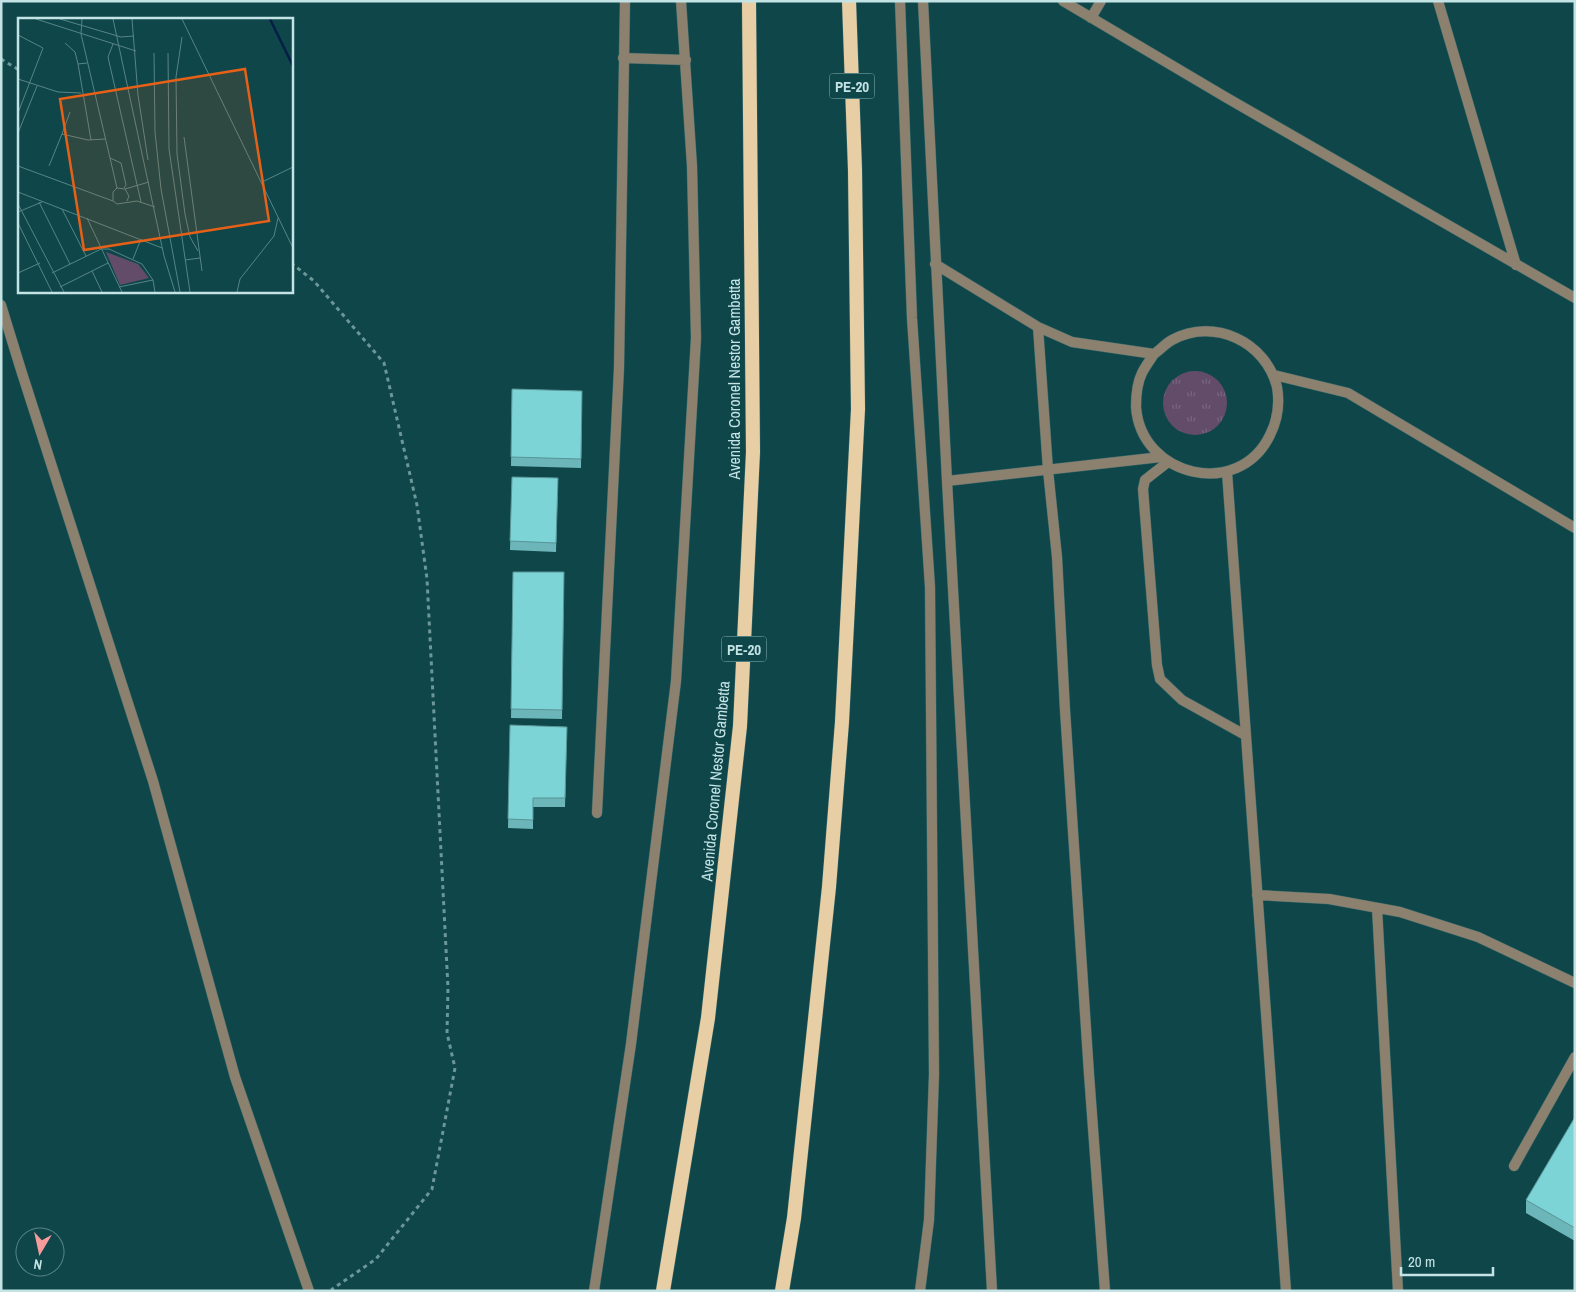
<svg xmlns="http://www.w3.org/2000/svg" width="1576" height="1292" font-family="'Archivo Narrow',sans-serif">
	<defs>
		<pattern id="grass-tufts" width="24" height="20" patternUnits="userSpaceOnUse" patternTransform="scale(1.25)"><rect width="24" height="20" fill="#634c69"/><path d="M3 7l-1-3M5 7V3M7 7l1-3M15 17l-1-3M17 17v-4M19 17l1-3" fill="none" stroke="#78667e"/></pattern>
	</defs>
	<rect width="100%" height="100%" fill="#0f4649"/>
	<path fill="url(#grass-tufts)" d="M1163 403a32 32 0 1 1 64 0a32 32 0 1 1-64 0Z"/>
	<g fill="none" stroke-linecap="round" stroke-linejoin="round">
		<g stroke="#336568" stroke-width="11">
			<path id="service" d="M900 1 912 318 930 587 934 1074 929 1220 920 1291
				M923 1 947 481 992 1291
				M623 58 686 60
				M935 264 1038 327 1072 342 1154 354C1160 350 1166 343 1172 340 1214 317 1266 342 1277 387 1280 404 1278 419 1270 435 1239 500 1141 477 1136 407 1136 396 1137 383 1142 373 1145 367 1150 360 1154 354
				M1 305 21 370 153 781 235 1077 309 1291
				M1038 327 1048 470 1057 557 1065 710 1089 1074 1105 1291
				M1274 375 1348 393 1575 528
				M1168 462 1145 480 1143 489 1157 665 1160 679 1182 700 1245 735
				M1227 472 1286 1291
				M947 481 1161 457
				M597 813 619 368 625 1
				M1257 895 1329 899 1400 912 1478 937 1575 983
				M1377 908 1398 1291
				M1514 1166 1575 1057
				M594 1291 631 1044 676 681 696 338 692 166 681 1"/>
		</g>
		<g stroke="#336568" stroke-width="11">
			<path id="minor" d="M1063 1 1227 98 1575 298
				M1438 1 1516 265
				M1091 18 1101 1"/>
		</g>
		<g stroke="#336568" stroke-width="15">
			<path id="trunk" d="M663 1291 708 1018 740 726 753 452 749 1
				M782 1291 794 1218 829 887 842 722 858 409 855 170 849 1"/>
		</g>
		<path stroke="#6b9799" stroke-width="3" stroke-dasharray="4 4" stroke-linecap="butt" d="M1 59 19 70
			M291 263 314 281 384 363 417 505 427 579 448 988 447 1033 455 1068 432 1189 376 1259 331 1290"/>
		<use href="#service" stroke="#8c806e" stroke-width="10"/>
		<use href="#minor" stroke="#8c806e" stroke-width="10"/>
		<use href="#trunk" stroke="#e8cea4" stroke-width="14"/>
	</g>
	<path fill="#6cb6b9" d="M512 389 582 391 581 468 511 466Z
		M512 477 558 478 556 552 510 550Z
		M513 572H564L562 719 511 718Z
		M510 725 567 727 565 807H533V829L508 828Z
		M1575 1117V1241L1526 1213V1200Z"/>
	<path fill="#7dd4d7" stroke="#589496" d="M512 389 582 391 581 459 511 457Z
		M512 477 558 478 556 543 510 541Z
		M513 572H564L562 710 511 709Z
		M510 725 567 727 565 798H533V820L508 819Z
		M1575 1117V1228L1526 1200Z"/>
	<g text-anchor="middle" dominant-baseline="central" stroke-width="5" stroke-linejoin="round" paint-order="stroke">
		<g fill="#0f4649" stroke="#8db4b6" stroke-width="1">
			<rect x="829.5" y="73.5" width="45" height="25" rx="4"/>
			<rect x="721.5" y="636.5" width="45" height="25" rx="4"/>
		</g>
		<g font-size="15" font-weight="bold" fill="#c3e3e5">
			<text x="852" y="86">PE-20</text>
			<text x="744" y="649">PE-20</text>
		</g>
		<g font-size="16" fill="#c3e3e5" stroke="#0f4649">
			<text transform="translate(734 379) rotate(-90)">Avenida Coronel Nestor Gambetta</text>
			<text transform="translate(715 781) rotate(-85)">Avenida Coronel Nestor Gambetta</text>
		</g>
	</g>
	<g transform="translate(18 18)">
		<rect width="275" height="275" fill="#0f4649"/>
		<path d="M88 234 120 246 131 260 102 267Z" fill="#634c69"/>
		<path d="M99 249a7 7 0 1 1 14 0a7 7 0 1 1-14 0Z" fill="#634c69"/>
		<path fill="none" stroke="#051e48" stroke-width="2.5" d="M252 1 275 48"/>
		<path fill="none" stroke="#578587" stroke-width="1" d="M18 1 118 33M42 1 103 19 116 18M64 1 63 16 99 170M95 1 146 238 157 274M114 1 120 77 130 142M164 1 275 230M0 17 25 30 0 95M164 19 158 59 159 136 167 196 172 219 180 233M47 25 57 34 60 46M95 26 90 39 123 184M136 35 137 114 143 171 162 274M150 35 151 131 172 274M69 45 60 46 73 122M0 61 40 74 63 75M0 115 19 68M44 116 52 94M166 119 184 253M92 140 103 145 108 167 106 170M0 148 95 183M31 148 44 116 70 122 87 121M244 164 275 149M107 171 131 164M0 174 144 230M109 183 111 178 107 171 99 170 95 174V183L99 186 119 183 137 189M21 184 52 246M0 186 46 274M44 191 68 238M0 194 24 184M69 200 104 274M0 205 34 274M115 241 123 221M167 242 182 240M74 253 84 274M0 255 22 245M34 255 83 231H91L124 246 135 262 137 274M42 269 90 245M101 269 135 262M219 274 222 261 256 218 260 200"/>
		<path fill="#e66017" fill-opacity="0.15" stroke="#e66017" stroke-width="2.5" d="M227 51 251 203 66 232 42 81Z"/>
		<rect width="275" height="275" fill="none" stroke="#c3e3e5" stroke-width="2.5"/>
	</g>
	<rect width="1576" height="1292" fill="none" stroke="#c3e3e5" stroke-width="5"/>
	<g transform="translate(40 1252) rotate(189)"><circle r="24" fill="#0f4649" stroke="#578587"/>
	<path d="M0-4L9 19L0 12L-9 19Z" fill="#f59b9c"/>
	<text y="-8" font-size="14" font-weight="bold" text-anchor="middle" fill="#c3e3e5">N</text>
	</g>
	<path d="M1401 1267v8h92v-8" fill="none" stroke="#c3e3e5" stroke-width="2.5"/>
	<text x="1408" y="1267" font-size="15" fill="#c3e3e5" stroke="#0f4649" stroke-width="4" paint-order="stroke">20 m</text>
</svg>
